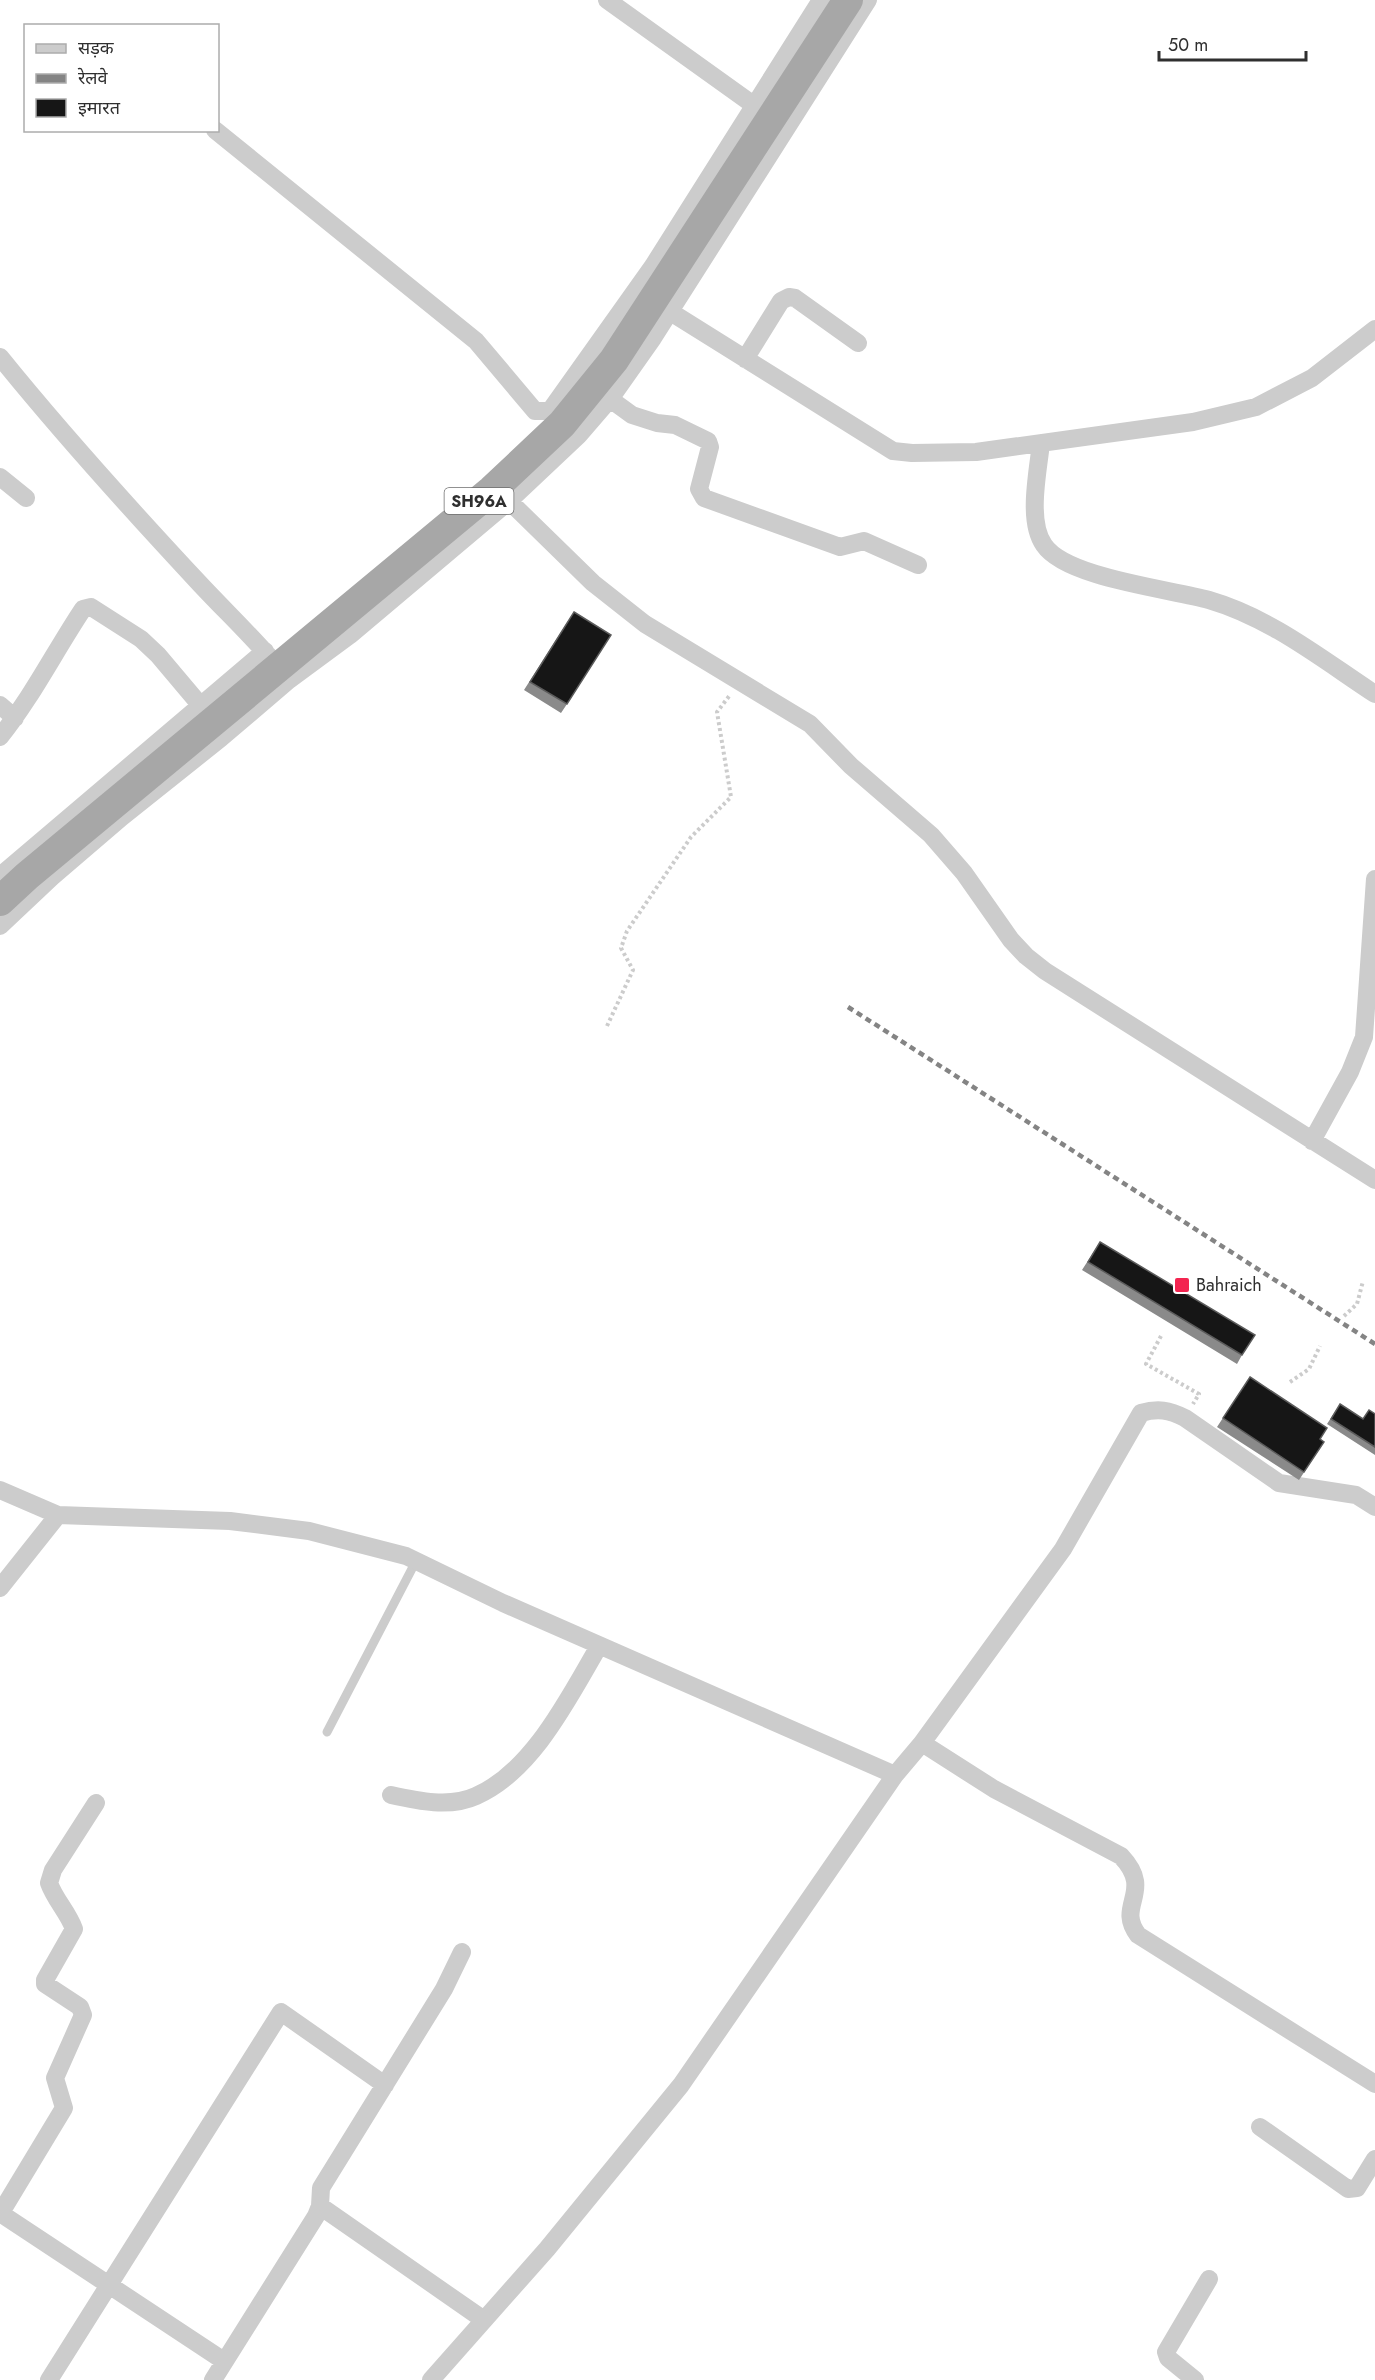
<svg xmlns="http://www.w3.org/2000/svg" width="1375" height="2380" font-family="Jost,'Noto Sans Devanagari',sans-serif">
	<rect width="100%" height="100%" fill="#fff"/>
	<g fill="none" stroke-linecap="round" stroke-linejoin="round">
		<path stroke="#ccc" stroke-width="4" stroke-dasharray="3 3" stroke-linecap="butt" d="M607 1026 633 970 621 948 627 931 691 837 731 797 717 712 730 695
			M1344 1316 1357 1304 1363 1281
			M1161 1336 1146 1364 1199 1394 1193 1404
			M1290 1382 1309 1369 1320 1346"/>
		<path stroke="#ccc" stroke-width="9" d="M327 1732 416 1561"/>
		<path stroke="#ccc" stroke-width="18" d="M607 0 755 106
			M215 130 476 341 535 411H547L552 408 653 266 821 0
			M669 311 893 451 912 453 976 452 1193 422 1256 407 1312 378 1375 329
			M0 357C63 435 131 510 200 584 228 614 258 642 284 674
			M745 359 781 301 789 297 795 298 858 343
			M610 399 632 415 657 423 675 425 708 441 710 447 699 489 704 498 840 547 864 541 918 565
			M1041 443C1038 472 1027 521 1044 545 1066 578 1170 589 1209 600 1271 618 1323 660 1375 694
			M0 477 26 498
			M509 501 593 583 645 624 810 724 851 766 931 835 964 873 1011 940 1026 956 1045 971 1375 1180
			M0 705 15 718
			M0 737C32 697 55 651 83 609L91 607 141 639 158 655 201 706
			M0 876 265 651
			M0 926 52 877 122 817 221 738 289 680 350 635 509 501 579 435 610 399 653 338 868 0
			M1312 1141 1350 1072 1364 1037 1375 879
			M0 1490 58 1515 230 1521 309 1531 406 1556 503 1603 895 1775 681 2085 547 2249 431 2380
			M0 1588 58 1515
			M922 1743 994 1789 1121 1856C1155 1892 1115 1905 1138 1935L1375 2084
			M895 1775 922 1743 1063 1549 1141 1413C1158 1408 1169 1410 1185 1418L1279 1483 1356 1495 1375 1507
			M391 1795C418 1801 450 1808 476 1796 533 1771 569 1697 599 1646
			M1260 2127 1348 2189 1357 2188 1375 2159
			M320 2206 484 2320
			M0 2213 224 2361
			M0 2214 64 2108 55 2078 83 2015 80 2007 45 1984V1980L74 1929C68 1912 55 1900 49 1883L53 1870 96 1803
			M49 2380 281 2012 385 2085
			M213 2380 316 2216 320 2206 321 2188 444 1989 462 1952
			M1195 2380 1168 2358 1166 2352 1209 2279"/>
		<path stroke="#848484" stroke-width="4.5" stroke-dasharray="6 4.5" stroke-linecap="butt" d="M848 1007 1375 1344"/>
		<path stroke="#a7a7a7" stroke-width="30" d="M0 901 27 876 492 490 562 424 614 360 848 0"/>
	</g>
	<path fill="#8a8a8a" d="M568 621 567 704 561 713 524 690Z
		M1100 1242 1242 1355 1237 1364 1082 1270Z
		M1250 1377 1324 1442 1299 1480 1217 1427Z
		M1340 1404 1363 1419 1375 1414V1455L1327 1424Z"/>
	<path fill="#161616" stroke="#5c5c5c" stroke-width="1.5" d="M574 612 611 635 567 704 530 682Z
		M1100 1242 1255 1335 1242 1355 1088 1262Z
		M1250 1377 1327 1428 1320 1439 1324 1442 1304 1472 1223 1418Z
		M1340 1404 1363 1419 1369 1410 1375 1414V1447L1331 1419Z"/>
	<rect fill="#f32450" stroke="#fff" stroke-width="2" x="1174" y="1277" width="16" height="16" rx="3"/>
	<g text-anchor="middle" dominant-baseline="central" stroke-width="6" stroke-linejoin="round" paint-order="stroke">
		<rect fill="#fff" stroke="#6d6d6d" stroke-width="1.5" x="444.5" y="488" width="69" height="26" rx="4.5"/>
		<g font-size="16" font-weight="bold" fill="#2f2f2f">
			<text x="479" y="501">SH96A</text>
		</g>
		<g font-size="18" fill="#2f2f2f" stroke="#fff" text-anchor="start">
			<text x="1196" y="1285">Bahraich</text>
		</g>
	</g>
	<rect x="24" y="24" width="195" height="108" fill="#ffffff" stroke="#acacac" stroke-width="1.5"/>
	<rect x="36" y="44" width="30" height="9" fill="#cccccc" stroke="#acacac" stroke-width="1.5"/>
	<text x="78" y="54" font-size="18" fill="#2f2f2f">सड़क</text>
	<rect x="36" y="74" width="30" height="9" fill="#848484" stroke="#acacac" stroke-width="1.5"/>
	<text x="78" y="84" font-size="18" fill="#2f2f2f">रेलवे</text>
	<rect x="36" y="99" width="30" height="18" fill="#161616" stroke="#acacac" stroke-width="1.5"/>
	<text x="78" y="114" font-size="18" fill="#2f2f2f">इमारत</text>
	<path d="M1159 51v9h147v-9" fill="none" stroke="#2f2f2f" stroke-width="3"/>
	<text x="1168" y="51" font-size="18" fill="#2f2f2f" stroke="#ffffff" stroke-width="4.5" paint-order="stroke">50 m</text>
</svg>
